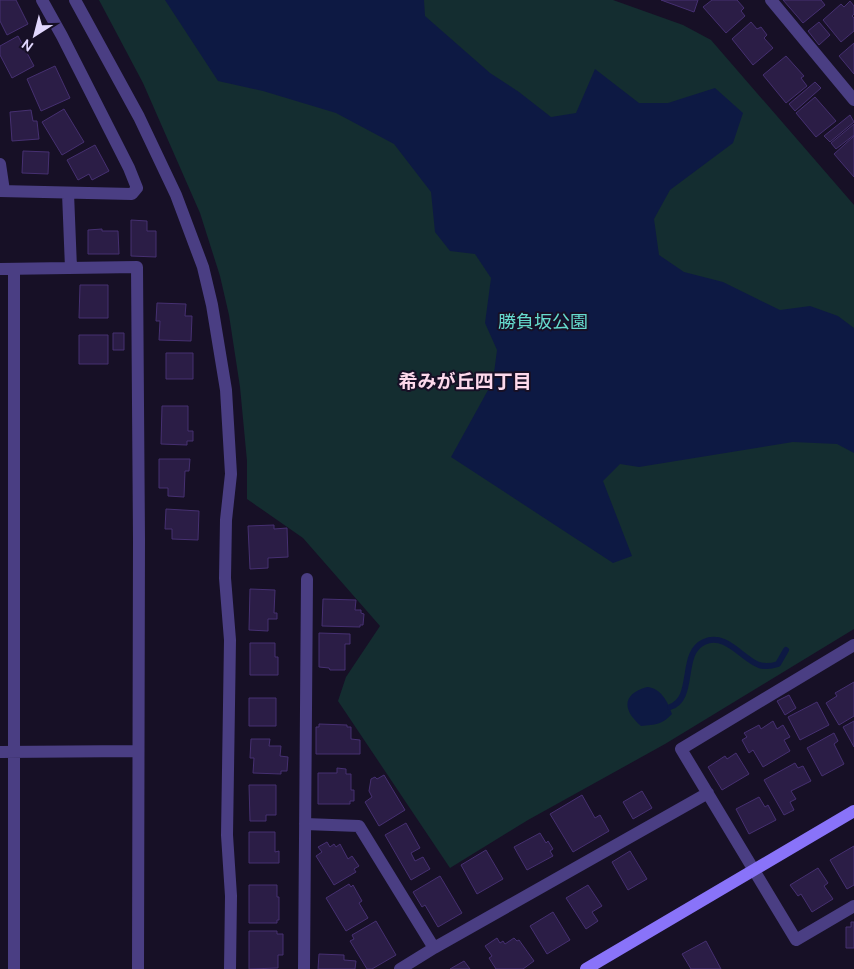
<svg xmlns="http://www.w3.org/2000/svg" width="854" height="969" font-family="Ubuntu,'Noto Sans JP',sans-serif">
	<rect width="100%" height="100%" fill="#171026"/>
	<path fill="#142d30" d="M99 0H613L683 25 711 40 854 205V629L665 744 528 820 450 868 338 701 346 677 380 626 303 538 247 499V461L240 387 229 315 220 276 200 213 143 83Z"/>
	<path fill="#0d1943" d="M165 0H424L425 16 490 73 519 92 551 117 576 113 595 69 639 103H668L715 88 743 113 733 143 670 190 654 219 659 255 684 272 723 282 780 310 810 306 838 316 854 328V453L837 444 793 442 639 467 620 464 603 481 632 556 613 563 451 457 493 381 497 350 485 323 491 278 475 254 450 251 435 232 431 192 394 144 336 113 263 91 218 81Z
		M647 687C661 688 668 702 672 714 663 724 655 725 641 726 622 710 622 694 647 687Z"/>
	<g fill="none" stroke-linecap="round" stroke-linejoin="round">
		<path stroke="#0d1943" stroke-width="6" d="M670 707C696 699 679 653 704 642 726 632 742 659 759 665 766 667 772 666 778 664L786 650"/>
	</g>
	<path fill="#2b1d46" stroke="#463071" d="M0 0H16L28 24 7 35 0 21Z
		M661 0H698L694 12Z
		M712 0H737L744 8 741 11 745 16 726 33 703 7Z
		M783 0H821L825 5 803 23Z
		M850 1 854 6V14L852 16 854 18V31L841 42 823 20 841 4 844 7Z
		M751 22 757 29 761 27 767 35 764 38 773 48 753 65 732 39Z
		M819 22 830 35 819 45 808 31Z
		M18 36 34 66 12 78 0 55V46Z
		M854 43V74L839 56Z
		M786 56 804 76 801 78 807 86 786 103 763 75Z
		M55 66 70 98 41 111 27 79Z
		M815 82 821 88 795 111 789 104Z
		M815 97 836 121 816 137 796 113Z
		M64 109 84 142 62 155 42 122Z
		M31 110 33 121H37L39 139 12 141 10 112Z
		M850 115 854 122 830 142 824 136Z
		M854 124V135L836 149 831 143Z
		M854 136V177L834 154Z
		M95 145 109 171 92 180 89 174 78 180 67 160Z
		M23 151 49 152 48 174 22 173Z
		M131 220 147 221V231H156V257L131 256Z
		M102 229V231H118L119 254H88V230Z
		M80 285H108V318H79Z
		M157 303 186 304 185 316H192L191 341 159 340 160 321H156Z
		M113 333H124V350H113Z
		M79 335H108V364H79Z
		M166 353H193V379H166Z
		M162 406H188V431H193V441H187V445L161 444Z
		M159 459H190L189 471H185L184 497 168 496V488H159Z
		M166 509 199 511 198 540 172 539V529H165Z
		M274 525V529L287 528 288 557 268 558V568L250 569 248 526Z
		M250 589 275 590 274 613H277V619H268V631L249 630Z
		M323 599 356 600 355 610H361V613L364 614 363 625H360V627L322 626Z
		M319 633 350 634V644H345V670H330L329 668 319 667Z
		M250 643H275V657H278V675H250Z
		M854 682V716L839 725 826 703 837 696 835 693Z
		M789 695 796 708 785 715 777 701Z
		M249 698H276V726H249Z
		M817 702 829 725 800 740 788 717Z
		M773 721 777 729 783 725 790 737 784 740 790 751 763 767 753 750 749 753 742 740 747 737 744 733 759 725 761 729Z
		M854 721V747L843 727Z
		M319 724 347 725V727H351V739L360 740V754H316V727H319Z
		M834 733 838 741 834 744 844 764 822 776 807 748Z
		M251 739H270L269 746H281L280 756 288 757 287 771H281V774L253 773 254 758H250Z
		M736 753 749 774 722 790 708 767 725 756 727 759Z
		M795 763 798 768 803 766 811 781 791 791 796 799 790 802 794 810 784 815 764 780Z
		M337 768 346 769V774H351V790H354V801H350V804H318V773H337Z
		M384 775 405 810 379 826 365 802 372 797 369 791 371 779 375 777 377 779Z
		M249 785H276V815H266V821H250Z
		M642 791 652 808 633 819 623 802Z
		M582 795 595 818 600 815 609 831 573 852 550 814Z
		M759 797 765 807 768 805 776 820 749 834 736 809Z
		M406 823 420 848 411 853 415 861 423 857 430 869 411 880 385 835Z
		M249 832H275V852L279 851V863H249Z
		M540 833 546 843 548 841 553 849 550 851 553 856 527 870 514 847Z
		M327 842 330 847 334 844 336 847 340 844 348 859 352 856 359 866 354 869 356 872 334 885 316 856 322 852 318 847Z
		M854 846V885L847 889 830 860Z
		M486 850 503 879 477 894 461 865Z
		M630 851 647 879 628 890 612 862Z
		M818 868 828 883 824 886 833 899 812 912 801 894 798 896 790 885Z
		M440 876 462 913 438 927 425 905 422 907 413 892Z
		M349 884 351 887 353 885 362 901 359 903 368 918 346 931 326 898Z
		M249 885H277V897H279V920H277V923H249Z
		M588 885 602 906 592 912 598 921 586 929 566 898Z
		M553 912 570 940 547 954 530 926Z
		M376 921 396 955 372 969H367L350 941 354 939 352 935Z
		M851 922H854V948H846V927H851Z
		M249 931H277V934H283V955H278V968L249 969Z
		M497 938 500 943 503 941 505 944 514 938 517 941 519 940 534 961 523 969H496L489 958 492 956 485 946Z
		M706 941 721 969H691L682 954Z
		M319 954 344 955V960L356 961 355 969H318Z
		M464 961 470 969H450Z"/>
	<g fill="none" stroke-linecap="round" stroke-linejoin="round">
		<path stroke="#4a3e83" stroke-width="12" d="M75 0 139 117 176 195 203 267 212 305 226 390 231 474 226 520 225 578 230 640 227 835 231 896 230 969
			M771 0 854 100
			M0 164 4 191
			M0 191 132 194 137 188 129 168 62 36 42 0
			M68 193 71 268
			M0 269 137 267 139 539 138 969
			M854 645 681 749 796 940 854 906
			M0 752 138 751
			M305 824 359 826 434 948
			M14 969V269
			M304 969 307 579
			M400 969 434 948 708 793"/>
		<path stroke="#8973f9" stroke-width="12" d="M586 969 854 811"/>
	</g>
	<g text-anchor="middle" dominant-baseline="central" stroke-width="4" stroke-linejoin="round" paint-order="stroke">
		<g font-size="18" fill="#66dbce" stroke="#171026">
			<text x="543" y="321">勝負坂公園</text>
		</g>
		<g font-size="19" font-weight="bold" fill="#fdd9eb" stroke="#171026">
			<text x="465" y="381">希みが丘四丁目</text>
		</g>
	</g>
	<g transform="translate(35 35) rotate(216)" stroke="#171026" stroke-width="4" paint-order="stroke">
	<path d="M0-4L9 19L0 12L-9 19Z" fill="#e1d7fd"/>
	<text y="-8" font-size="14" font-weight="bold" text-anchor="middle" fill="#e1d7fd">N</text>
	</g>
</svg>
